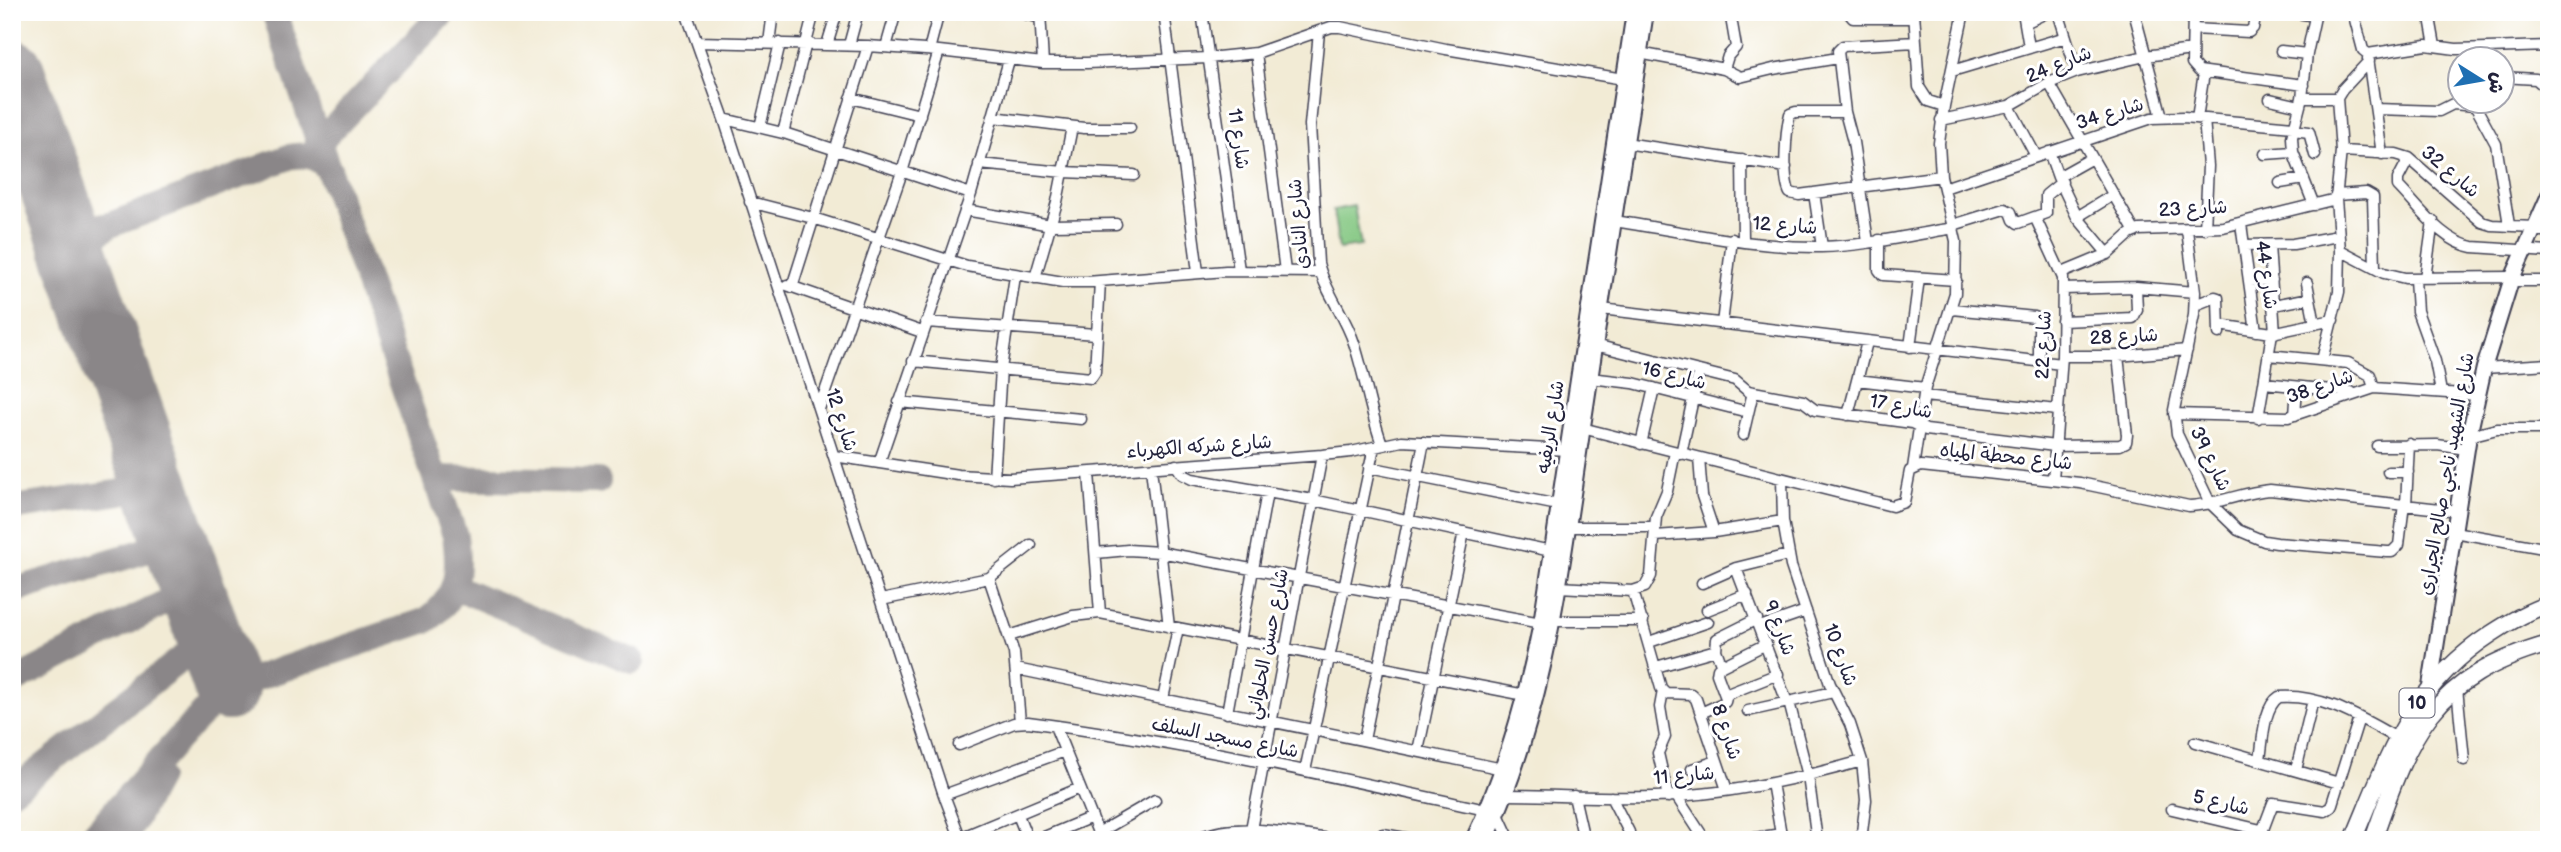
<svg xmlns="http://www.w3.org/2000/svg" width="2561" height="852" font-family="'Balsamiq Sans','Playpen Sans Arabic',sans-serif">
	<rect width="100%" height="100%" fill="#fff"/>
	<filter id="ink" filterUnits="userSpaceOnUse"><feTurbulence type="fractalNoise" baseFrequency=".0143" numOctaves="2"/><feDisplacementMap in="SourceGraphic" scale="14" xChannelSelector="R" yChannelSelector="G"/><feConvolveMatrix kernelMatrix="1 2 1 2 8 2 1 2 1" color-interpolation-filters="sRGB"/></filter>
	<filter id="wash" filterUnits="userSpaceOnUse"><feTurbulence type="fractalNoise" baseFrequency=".00686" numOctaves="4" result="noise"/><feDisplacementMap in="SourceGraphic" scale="28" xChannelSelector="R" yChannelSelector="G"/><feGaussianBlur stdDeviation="1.57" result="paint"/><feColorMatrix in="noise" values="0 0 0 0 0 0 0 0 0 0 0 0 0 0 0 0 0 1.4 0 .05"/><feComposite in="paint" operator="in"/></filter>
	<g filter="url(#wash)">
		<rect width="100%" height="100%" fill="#f2ebd5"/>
		<path fill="#82c680" stroke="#52745e" stroke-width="2" d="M1354 206 1361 246 1339 249 1333 210Z"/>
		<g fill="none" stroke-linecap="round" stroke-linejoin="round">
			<path stroke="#8a8688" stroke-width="26" d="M319 143 444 12
				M54 193C72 219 75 232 110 225L289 157C308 153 317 156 330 171
				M88 291C82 253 76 248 110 225
				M435 478 598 481
				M12 508 156 487
				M455 587 632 661
				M12 591 175 542
				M12 682 191 589
				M12 791 208 638
				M89 840 180 737 227 688 427 620C458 598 460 572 455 536L274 12
				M124 840 158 777"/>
			<path stroke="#8a8688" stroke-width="66" d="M12 72 227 688"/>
		</g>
	</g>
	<g filter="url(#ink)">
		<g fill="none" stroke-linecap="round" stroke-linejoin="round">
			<g stroke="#414052" stroke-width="13">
				<path id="street" d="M686 12 724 119 944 795 961 840
					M1018 12 1041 18
					M1040 12 1043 63
					M1164 12 1198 272
					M1202 12 1239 270
					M1848 12 1853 18H1914
					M1914 12 1919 87 1928 101 1944 106
					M2023 12 2029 47
					M2058 12 2077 72
					M2134 12 2162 117
					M2193 12 2192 63 2199 71 2304 85
					M2292 12 2315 16
					M2353 12 2363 50 2368 54 2426 45 2456 49 2549 46
					M2429 12 2435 46
					M2025 23 2048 12
					M2193 29 2249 32 2253 28 2256 12
					M1319 32 1310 125 1318 263C1325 292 1345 315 1354 343 1365 376 1370 411 1382 444
					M697 42 868 46 939 51 1043 63H1087L1208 58 1256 53 1331 27H1340L1446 49 1623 79
					M769 43 773 12
					M827 45 837 12
					M849 45 858 12
					M886 47 896 12
					M2467 49 2468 60
					M929 50 939 12
					M2281 51 2307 54
					M1256 53 1285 271
					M1639 53 1724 69 1740 77 1773 69 1838 58
					M2368 58 2382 154
					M1724 69 1728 56 1736 47 1730 12
					M1952 71 2066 37
					M2502 77 2536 79 2549 90
					M2049 83 2135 232
					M851 98 920 115
					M2302 98H2337
					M2270 99 2300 106
					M2473 102 2496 144 2509 225
					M2009 106 2036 156
					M2376 109 2439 111 2453 104 2475 106
					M1845 112H1796L1790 114C1786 129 1782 179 1790 193L1799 195 1941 176
					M993 117 1084 128H1130
					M2197 118 2204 73
					M724 119 787 134 971 194
					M2204 119 2208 166 2205 229
					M1941 120 2009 106 2049 83 2077 72 2145 56 2192 50
					M760 127 780 43
					M2293 130 2309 132 2315 155
					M783 133 814 12
					M1625 143 1786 167
					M2341 151 2396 154 2409 158 2482 222 2492 225 2534 227
					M2049 152 2058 177 2077 217 2108 254
					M2265 154 2293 152
					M2409 158 2398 179V186C2419 207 2442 242 2473 247L2549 252
					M1742 160 1743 240
					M979 164 1064 172 1134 175
					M2058 177 2092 158
					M2280 183 2304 179
					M1944 188 2152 118 2184 117 2293 127
					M1814 193 1822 247
					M2336 195 2366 193 2373 197 2375 268
					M750 202 813 218 967 266 1063 282H1087L1226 271 1320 272
					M2314 205 2293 152 2292 137 2302 98 2307 54 2316 12
					M965 210 1051 225 1116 224
					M2035 217 2063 278 2062 356 2053 480
					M2077 217 2113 195
					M1614 221C1681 231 1752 248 1821 247 1865 246 1910 235 1954 228
					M2241 224 2256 331
					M1953 225 2005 209 2011 212 2014 220 2018 223 2046 213V195L2062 182
					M2187 230 2195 292 2194 315 2174 410 2177 434 2210 503 2238 530 2264 541 2277 543 2387 552H2392L2399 545 2404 504
					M2532 231H2549
					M1879 240V270L1883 275 1956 280
					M1868 242 1853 142 1845 112 1838 51 1843 46 1916 42
					M2245 245 2293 244 2338 236
					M2269 245 2275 333
					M2340 250 2384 273 2405 278 2512 277
					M2062 273 2108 254 2130 234 2139 230 2223 227 2336 199
					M1035 278 1057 202 1072 127
					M2425 278 2433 221
					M2415 279 2417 311 2435 361 2441 392
					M2250 281 2272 280
					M2511 281H2549
					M2307 283 2315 324
					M787 285 922 332
					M792 287 868 46
					M2063 289 2136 287 2195 292
					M2195 305 2215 297 2218 298 2219 333
					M2274 305 2310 298
					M1601 309 2061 364
					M1952 309 2035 317 2039 324V362
					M2062 321 2133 318 2137 310 2136 287
					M926 322 1096 334
					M1722 324 1732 239
					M2219 325 2272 333 2333 320
					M1595 345 1735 380 1748 391 1803 401 1815 410 1912 423 1926 430 2055 446 2120 445 2126 442 2127 435 2118 356
					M1910 347 1919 278
					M2268 355 2348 363 2370 375 2374 388
					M2062 356H2118L2187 350
					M2322 360 2339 292 2340 250 2336 199 2341 151 2337 98 2342 90 2369 61
					M913 361 1091 378 1095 372 1100 281
					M2484 368 2549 364
					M1590 378 1633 383 1748 412
					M1857 380 1925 388
					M2264 383 2272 333
					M1924 396 2058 410
					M899 402 1081 419
					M819 409 902 172 939 51
					M2174 414 2288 417 2374 388 2477 395
					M1848 415 1867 342
					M2295 415 2297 387
					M2258 418 2264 383 2351 392
					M1582 428 1892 506 1904 502 1910 471 1921 466 2080 483 2189 506C2217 505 2242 492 2270 490L2458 511
					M1743 435 1753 392
					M2469 436 2497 429H2549
					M1641 444 1654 388
					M2377 446 2437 445 2467 449
					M1681 454 1699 371
					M834 456 958 475 1010 478 1322 455 1351 452 1402 441 1567 450
					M1699 458 1702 496 1714 532
					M879 463 971 194 1009 60
					M1176 465 1182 474 1192 479 1313 500 1551 551
					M1369 467 1558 505
					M1151 468 1169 627
					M1913 468 1925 388 1955 293 1956 241 1941 176 1939 143 1944 106 1964 12
					M2388 472H2408
					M1089 473 1100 613
					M994 478 1001 369 1015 276
					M1782 479 1783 521 1791 566 1830 684 1850 724 1862 761 1866 800 1861 840
					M2406 505 2409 444
					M1568 527H1655
					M2454 532 2549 549
					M1655 536 1714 532 1783 521
					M1096 553 1128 550 1160 552 1541 623
					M1736 568 1787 702
					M989 578 1014 653 1020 722
					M1702 583 1736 568 1788 555
					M1559 587 1633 591 1645 587 1651 576 1656 517 1667 491 1675 452
					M1633 591 1661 688 1666 693 1691 694 1696 699 1727 790
					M881 600 989 578 1031 545
					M1707 610 1747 594
					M1554 621H1643
					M1760 627 1806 611
					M1009 636 1073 616 1100 613 1525 695
					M1649 642 1708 622
					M1722 666 1716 650 1717 639 1757 619
					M1656 667 1716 650
					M1016 669 1503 769
					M2457 688 2464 760
					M1663 691 1660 707 1665 737 1658 753 1668 797
					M1725 695 1778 674
					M1163 699 1178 628
					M1789 702 1808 776 1817 840
					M1748 711 1833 692
					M1227 713 1267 492
					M1701 713 1725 702 1726 698 1717 674 1718 668 1766 644
					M1055 726 1101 840
					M1364 740 1424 442
					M2195 742 2339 783
					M959 745 1014 723 1028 722C1182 742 1334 777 1486 810
					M1418 751 1464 532
					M2260 759C2263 742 2263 707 2279 697 2323 694 2360 718 2397 738
					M1692 769 1717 761
					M2296 770 2313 700
					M1305 771 1374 447
					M1772 783 1782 840
					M944 795 1065 751
					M1505 795C1562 795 1620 800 1677 796 1740 792 1802 778 1862 761
					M1574 796 1584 840
					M1611 797 1629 832V840
					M1677 797 1705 840
					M2172 809 2261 830
					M1498 814 1510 840
					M1018 815 1028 840
					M1098 833 1155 800
					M960 838 1080 788
					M1037 840 1092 817
					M1194 840C1237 819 1292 835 1337 840
					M1249 840 1322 455
					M1369 840 1383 834 1416 840
					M1743 840 1781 834
					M2259 840 2273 803 2325 811 2331 807 2359 718"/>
			</g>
			<g stroke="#414052" stroke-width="18">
				<path id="secondary" d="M2430 686 2469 436 2484 368 2511 281 2549 195
					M1473 840C1506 771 1526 698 1541 623L1634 12
					M1486 840C1546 710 1561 572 1582 433 1603 293 1624 152 1646 12"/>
			</g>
			<g stroke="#414052" stroke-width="19">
				<path id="primary" d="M2353 840C2389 755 2410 687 2491 634 2509 622 2528 611 2549 604
					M2373 840C2410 733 2432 677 2549 644"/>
			</g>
			<use href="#street" stroke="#fff" stroke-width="10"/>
			<use href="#secondary" stroke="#fff" stroke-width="14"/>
			<use href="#primary" stroke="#fff" stroke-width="16"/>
		</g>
	</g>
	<g text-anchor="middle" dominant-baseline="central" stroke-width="6" stroke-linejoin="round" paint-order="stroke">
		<rect fill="#fff" stroke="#646476" stroke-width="2" x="2399.5" y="688.5" width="35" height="29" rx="5"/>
		<g font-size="18" font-weight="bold" fill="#22223b">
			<text x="2417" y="703">10</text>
		</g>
		<g font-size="19" fill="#22223b" stroke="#fff">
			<text transform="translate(2059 65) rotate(-22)">شارع 24</text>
			<text transform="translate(2110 114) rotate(-17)">شارع 34</text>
			<text transform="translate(1238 139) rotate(82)">شارع 11</text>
			<text transform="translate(2450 172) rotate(40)">شارع 32</text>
			<text transform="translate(2193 209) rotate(-3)">شارع 23</text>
			<text transform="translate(1299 224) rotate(-95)">شارع النادى</text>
			<text transform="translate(1785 226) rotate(4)">شارع 12</text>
			<text transform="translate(2266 275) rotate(82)">شارع 44</text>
			<text transform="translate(2124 337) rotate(-3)">شارع 28</text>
			<text transform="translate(2044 345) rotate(-88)">شارع 22</text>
			<text transform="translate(1674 376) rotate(14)">شارع 16</text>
			<text transform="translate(2320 387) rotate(-19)">شارع 38</text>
			<text transform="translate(1901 407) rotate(11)">شارع 17</text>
			<text transform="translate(841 420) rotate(72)">شارع 12</text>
			<text transform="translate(1551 427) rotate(-81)">شارع الريفيه</text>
			<text transform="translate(1199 447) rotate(-4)">شارع شركه الكهرباء</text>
			<text transform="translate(2006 457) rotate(6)">شارع محطة المياه</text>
			<text transform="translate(2210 459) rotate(64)">شارع 39</text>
			<text transform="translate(2447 474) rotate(-80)">شارع الشهيد ناجي صالح الجرارى</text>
			<text transform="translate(1779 628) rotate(69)">شارع 9</text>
			<text transform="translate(1268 644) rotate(-79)">شارع حسن الحلواني</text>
			<text transform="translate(1840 655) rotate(70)">شارع 10</text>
			<text transform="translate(1726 732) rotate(71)">شارع 8</text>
			<text transform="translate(1225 738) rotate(11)">شارع مسجد السلف</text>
			<text transform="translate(1684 776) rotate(-5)">شارع 11</text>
			<text transform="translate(2221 803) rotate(13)">شارع 5</text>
		</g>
	</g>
	<rect width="2561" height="852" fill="none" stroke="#fff" stroke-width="42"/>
	<g transform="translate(2481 80) rotate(101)"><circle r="33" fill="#ffffff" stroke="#a7a7b1" stroke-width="2"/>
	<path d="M0-5L12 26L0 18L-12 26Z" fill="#1f6fb2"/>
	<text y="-10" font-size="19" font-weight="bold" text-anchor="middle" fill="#22223b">ش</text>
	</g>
</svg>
